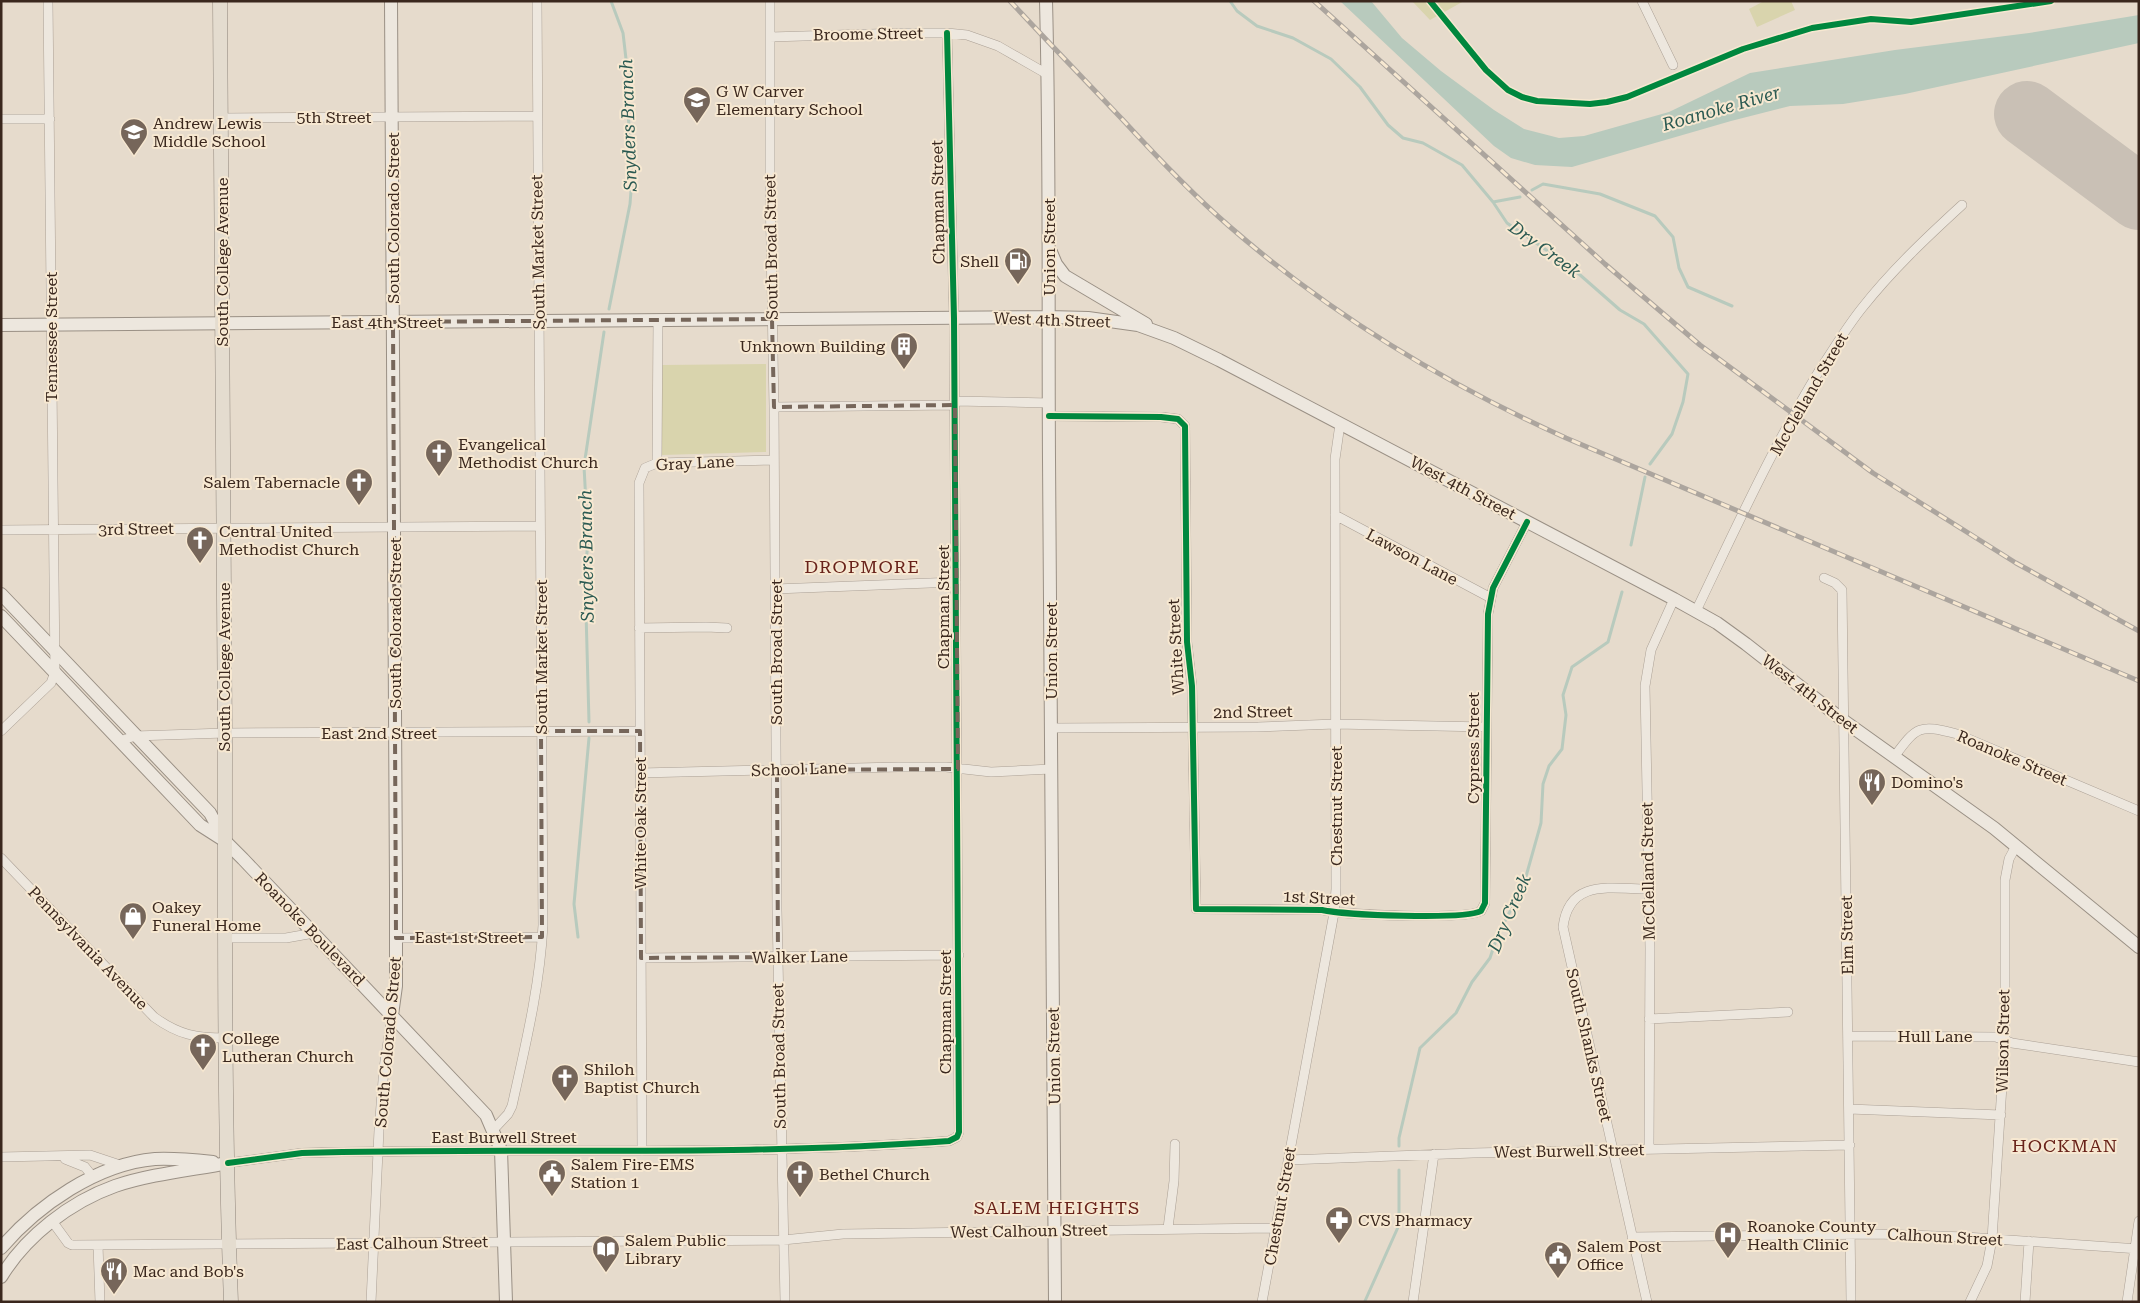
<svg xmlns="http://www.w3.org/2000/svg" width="2140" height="1303" font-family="'Roboto Serif',serif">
	<rect width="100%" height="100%" fill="#e6dbcc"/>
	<path fill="#d9d4ad" d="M1412 1H1464L1430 20Z
		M1764 1H1791L1795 10 1757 27 1749 9Z
		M766 364V452L662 455V365Z"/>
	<path fill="#b8cabd" d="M1340 1H1371L1402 38 1441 71 1494 110 1524 129 1559 138 1584 136 1669 112 1750 73 1895 50 2029 33 2139 15V43L1905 94 1843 104 1790 106 1731 121 1572 167 1535 165 1511 158 1494 146Z"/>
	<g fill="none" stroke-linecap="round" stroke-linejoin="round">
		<path stroke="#b8cabd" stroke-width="3" d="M1230 1 1237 11 1257 26 1293 38 1331 59 1360 87 1388 125 1403 138 1423 143 1462 165 1493 202 1507 223 1571 267 1620 310 1644 324 1688 374 1683 402 1672 434 1650 464
			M1532 190 1543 184 1600 194 1655 216 1673 237 1679 268 1688 287 1732 306
			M1493 202 1520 197
			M609 309 630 204 633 166 626 94V59L623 33 611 1
			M1631 545 1645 477
			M589 722 585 575 588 541 584 466 604 332
			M578 937 574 904 589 738
			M1399 1146V1138L1420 1048 1456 1013 1472 982 1490 958 1498 934 1523 887 1541 823 1543 784 1549 766 1562 749 1566 715 1563 695 1572 667 1608 642 1622 592
			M1365 1301 1399 1225V1170"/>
		<path stroke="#c9c0b5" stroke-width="66" d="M2027 114 2139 197"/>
		<g stroke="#aba095" stroke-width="10">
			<path id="street" d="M770 1V188L774 407 777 910 785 1302
				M1642 1 1673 65
				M770 37 903 33H947L967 35 998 46 1047 74
				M221 118 537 116
				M1 119H50
				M955 401 1049 403
				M774 407 955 405
				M1049 416 1161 417 1178 419 1185 426 1187 642 1192 686 1196 909 1322 910C1343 915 1465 920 1481 911L1485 903 1488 614 1493 588 1527 522
				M657 463 658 320
				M1335 515 1491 598
				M1 530 540 526
				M1824 578 1835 583 1842 590 1851 1302
				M775 589 956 582
				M1696 611C1735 530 1772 448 1819 371 1833 350 1846 328 1862 308 1892 270 1926 238 1962 205
				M639 628 706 627 727 628
				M1051 728 1258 727 1335 724 1487 727
				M1 731 51 683 55 672 48 1
				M120 741 135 736 225 733 640 731
				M1894 757C1917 726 1919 724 1957 734L2139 811
				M640 773 898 767H946L991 772 1051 769
				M1 858 154 1017C179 1035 196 1038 226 1038
				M226 938H286L314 933
				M396 938 542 937
				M641 958 959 955
				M1649 1019 1788 1012
				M1848 1036 1996 1037 2012 1043 2139 1062
				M1849 1109 2001 1115
				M493 1130 508 1114 512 1106C525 1047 540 986 543 925L537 1
				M1649 1149 1650 948 1645 686 1651 650 1674 599
				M642 1151 639 483 645 468 657 463 774 460
				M1 1157 90 1155 123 1166
				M65 1159 85 1167 93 1177
				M1288 1160 1473 1153 1850 1145
				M228 1163 302 1153C518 1147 734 1157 949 1141L957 1137 959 1132 954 318 947 33
				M52 1221 68 1243 72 1245 783 1240 843 1234 1276 1228
				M1168 1228 1174 1181 1175 1144
				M1632 1237 1877 1234 1966 1237 2139 1249
				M98 1245 100 1302
				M371 1302 379 1130 384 1068 392 1015
				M1262 1302 1334 913 1336 889 1335 459 1340 424
				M1413 1302 1434 1154
				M1647 1302 1563 927C1569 878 1611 889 1649 889
				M1970 1302 1987 1266 1992 1239 2005 1040V880L2009 859 2016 846
				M2025 1302 2029 1241
				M2127 1302 2139 1221"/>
		</g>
		<g stroke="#9a9085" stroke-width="14">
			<path id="secondary" d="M391 1 396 888V986L392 1015
				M1046 1C1050 154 1048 306 1049 459 1050 740 1054 1021 1055 1302
				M1051 252 1056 264 1065 276 1146 324
				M1 325 1049 317 1088 318 1138 325 1174 338 1219 360 1674 599 1717 623 1746 644 1844 721 1994 828 2139 947
				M1 594 210 813 224 839
				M1 616 200 825 225 841 243 859 486 1115 501 1150 506 1302
				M1 1248C38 1205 97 1164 155 1159 174 1158 194 1160 213 1162
				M1 1277C26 1236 70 1202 115 1186 151 1174 191 1170 228 1163"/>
		</g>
		<g stroke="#90867c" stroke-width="15">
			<path id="primary" d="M220 1C222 250 224 498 225 746 225 931 224 1117 231 1302"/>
		</g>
		<use href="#street" stroke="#ede7de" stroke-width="9"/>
		<use href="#secondary" stroke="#ede7de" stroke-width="12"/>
		<use href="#primary" stroke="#e4dccf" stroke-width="14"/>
		<g stroke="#aca59e" stroke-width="5">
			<path id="rail" d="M1010 1C1047 41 1085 80 1122 119 1156 156 1191 193 1229 226 1330 314 1444 383 1566 438L2139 681
				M1314 1 1605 264 1700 345 1873 473 2016 563 2139 631"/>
		</g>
		<use href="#rail" stroke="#f7e8d1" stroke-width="3" stroke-dasharray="9" stroke-linecap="butt"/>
		<g stroke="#f7e8d1" stroke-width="9">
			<path id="cycleway" d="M1430 1 1486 70 1508 90 1522 97 1537 101 1590 104 1607 102 1627 97 1743 49 1812 28 1871 19 1911 22 2051 1
				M1049 416 1161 417 1178 419 1185 426 1187 642 1192 686 1196 909 1322 910C1343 915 1465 920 1481 911L1485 903 1488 614 1493 588 1527 522
				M228 1163 302 1153C518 1147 734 1157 949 1141L957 1137 959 1132 954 318 947 33"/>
		</g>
		<use href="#cycleway" stroke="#00873e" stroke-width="6"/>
	</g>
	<path fill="none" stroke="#76665a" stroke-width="4" stroke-dasharray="10 6" stroke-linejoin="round" d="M772 319 774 407 955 405 958 769 777 770 778 957 641 958 640 731H541L542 937 396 938 393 322Z"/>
	<defs>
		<g id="school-pin" transform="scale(1.4375)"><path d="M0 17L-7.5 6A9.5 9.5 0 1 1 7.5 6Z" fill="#76665a" stroke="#f7e8d1"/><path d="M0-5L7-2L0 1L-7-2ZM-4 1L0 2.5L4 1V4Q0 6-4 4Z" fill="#fff"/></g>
		<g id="fuel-pin" transform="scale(1.4375)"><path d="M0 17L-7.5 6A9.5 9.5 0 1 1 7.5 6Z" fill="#76665a" stroke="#f7e8d1"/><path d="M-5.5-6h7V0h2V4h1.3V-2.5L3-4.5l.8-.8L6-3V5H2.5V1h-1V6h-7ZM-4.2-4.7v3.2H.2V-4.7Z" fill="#fff"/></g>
		<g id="building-pin" transform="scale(1.4375)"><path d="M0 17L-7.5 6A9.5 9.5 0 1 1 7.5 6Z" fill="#76665a" stroke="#f7e8d1"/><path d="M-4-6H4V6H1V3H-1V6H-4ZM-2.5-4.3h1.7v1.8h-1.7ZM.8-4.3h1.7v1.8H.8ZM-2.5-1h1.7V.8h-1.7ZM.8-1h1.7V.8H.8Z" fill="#fff"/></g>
		<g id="church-pin" transform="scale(1.4375)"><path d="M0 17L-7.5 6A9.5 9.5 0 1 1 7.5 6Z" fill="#76665a" stroke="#f7e8d1"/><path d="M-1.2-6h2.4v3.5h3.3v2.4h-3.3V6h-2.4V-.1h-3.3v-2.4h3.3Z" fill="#fff"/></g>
		<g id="restaurant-pin" transform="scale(1.4375)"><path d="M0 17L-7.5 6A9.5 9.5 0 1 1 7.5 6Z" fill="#76665a" stroke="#f7e8d1"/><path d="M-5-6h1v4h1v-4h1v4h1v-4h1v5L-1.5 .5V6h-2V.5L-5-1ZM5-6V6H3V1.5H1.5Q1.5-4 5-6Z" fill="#fff"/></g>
		<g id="shop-pin" transform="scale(1.4375)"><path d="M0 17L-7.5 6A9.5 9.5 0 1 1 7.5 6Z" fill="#76665a" stroke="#f7e8d1"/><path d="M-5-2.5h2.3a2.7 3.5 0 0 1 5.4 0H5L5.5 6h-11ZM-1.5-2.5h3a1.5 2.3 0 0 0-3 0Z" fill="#fff"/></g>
		<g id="civic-pin" transform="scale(1.4375)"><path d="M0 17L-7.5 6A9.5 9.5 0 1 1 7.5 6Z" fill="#76665a" stroke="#f7e8d1"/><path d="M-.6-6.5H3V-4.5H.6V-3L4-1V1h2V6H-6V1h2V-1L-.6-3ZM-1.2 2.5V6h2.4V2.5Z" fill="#fff"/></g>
		<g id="pharmacy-pin" transform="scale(1.4375)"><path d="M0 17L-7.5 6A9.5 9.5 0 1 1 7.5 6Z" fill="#76665a" stroke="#f7e8d1"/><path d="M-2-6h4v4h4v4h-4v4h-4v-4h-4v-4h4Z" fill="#fff"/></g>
		<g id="hospital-pin" transform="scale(1.4375)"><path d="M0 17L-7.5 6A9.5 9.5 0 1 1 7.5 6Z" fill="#76665a" stroke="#f7e8d1"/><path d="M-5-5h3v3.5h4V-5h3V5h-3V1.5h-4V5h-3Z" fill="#fff"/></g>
		<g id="library-pin" transform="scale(1.4375)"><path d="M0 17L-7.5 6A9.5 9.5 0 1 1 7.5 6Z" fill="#76665a" stroke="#f7e8d1"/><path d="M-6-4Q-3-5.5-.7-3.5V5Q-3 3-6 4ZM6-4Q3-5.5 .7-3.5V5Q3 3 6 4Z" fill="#fff"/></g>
	</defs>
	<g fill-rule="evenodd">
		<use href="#school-pin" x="697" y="100"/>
		<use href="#school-pin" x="134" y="132"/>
		<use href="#fuel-pin" x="1018" y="261"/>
		<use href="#building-pin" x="904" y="346"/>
		<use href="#church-pin" x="439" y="453"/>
		<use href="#church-pin" x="359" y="482"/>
		<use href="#church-pin" x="200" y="540"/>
		<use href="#restaurant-pin" x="1872" y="782"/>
		<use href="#shop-pin" x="133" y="916"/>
		<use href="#church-pin" x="203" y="1047"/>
		<use href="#church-pin" x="565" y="1078"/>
		<use href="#civic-pin" x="552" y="1173"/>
		<use href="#church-pin" x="800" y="1174"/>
		<use href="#pharmacy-pin" x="1339" y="1220"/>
		<use href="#hospital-pin" x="1728" y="1235"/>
		<use href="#library-pin" x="606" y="1249"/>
		<use href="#civic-pin" x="1558" y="1255"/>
		<use href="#restaurant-pin" x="114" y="1271"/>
	</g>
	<g text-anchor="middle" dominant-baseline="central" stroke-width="4" stroke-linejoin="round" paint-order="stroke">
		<g font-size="16" fill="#3a271d" stroke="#f7e8d1">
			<text transform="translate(868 34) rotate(-1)">Broome Street</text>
			<text x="334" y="117">5th Street</text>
			<text transform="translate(938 202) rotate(-91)">Chapman Street</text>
			<text transform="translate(393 218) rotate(-90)">South Colorado Street</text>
			<text transform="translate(771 247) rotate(-91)">South Broad Street</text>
			<text transform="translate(1049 247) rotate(-90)">Union Street</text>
			<text transform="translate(538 252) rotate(-91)">South Market Street</text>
			<text transform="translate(222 262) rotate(-90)">South College Avenue</text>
			<text transform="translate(1052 320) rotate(2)">West 4th Street</text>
			<text x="387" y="322">East 4th Street</text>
			<text transform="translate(51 337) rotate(-90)">Tennessee Street</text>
			<text transform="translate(1809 394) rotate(-60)">McClelland Street</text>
			<text transform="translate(695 463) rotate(-3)">Gray Lane</text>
			<text transform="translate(1463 488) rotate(28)">West 4th Street</text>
			<text transform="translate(136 529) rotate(-1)">3rd Street</text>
			<text transform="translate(1412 557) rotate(28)">Lawson Lane</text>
			<text transform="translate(943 607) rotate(-90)">Chapman Street</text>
			<text transform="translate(395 623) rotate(-90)">South Colorado Street</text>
			<text transform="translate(1176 647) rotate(-93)">White Street</text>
			<text transform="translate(1051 651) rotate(-90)">Union Street</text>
			<text transform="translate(776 652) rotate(-90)">South Broad Street</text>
			<text transform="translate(541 657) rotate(-90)">South Market Street</text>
			<text transform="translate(224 667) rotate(-90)">South College Avenue</text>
			<text transform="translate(1810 694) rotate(38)">West 4th Street</text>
			<text transform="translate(1253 712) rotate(-1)">2nd Street</text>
			<text x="379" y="733">East 2nd Street</text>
			<text transform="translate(1473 748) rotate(-90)">Cypress Street</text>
			<text transform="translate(2012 758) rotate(23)">Roanoke Street</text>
			<text transform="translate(799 769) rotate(-2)">School Lane</text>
			<text transform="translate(1336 806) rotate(-90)">Chestnut Street</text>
			<text transform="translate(640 823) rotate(-90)">White Oak Street</text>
			<text transform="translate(1648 871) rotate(-91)">McClelland Street</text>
			<text transform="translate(1319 898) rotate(3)">1st Street</text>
			<text transform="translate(310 929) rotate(46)">Roanoke Boulevard</text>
			<text transform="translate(1847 935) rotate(-91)">Elm Street</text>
			<text x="469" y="937">East 1st Street</text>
			<text transform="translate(88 948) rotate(46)">Pennsylvania Avenue</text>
			<text transform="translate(800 957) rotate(-1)">Walker Lane</text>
			<text transform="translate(945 1012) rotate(-90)">Chapman Street</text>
			<text x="1935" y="1036">Hull Lane</text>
			<text transform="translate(2003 1041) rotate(-89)">Wilson Street</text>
			<text transform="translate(388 1042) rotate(-85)">South Colorado Street</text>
			<text transform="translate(1589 1045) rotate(77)">South Shanks Street</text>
			<text transform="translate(779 1056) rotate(-91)">South Broad Street</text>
			<text transform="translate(1054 1056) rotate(-91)">Union Street</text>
			<text x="504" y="1137">East Burwell Street</text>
			<text transform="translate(1569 1151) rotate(-1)">West Burwell Street</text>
			<text transform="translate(1280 1206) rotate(-80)">Chestnut Street</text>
			<text transform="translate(1029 1231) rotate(-1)">West Calhoun Street</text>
			<text transform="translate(1945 1237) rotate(3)">Calhoun Street</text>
			<text transform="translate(412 1243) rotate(-1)">East Calhoun Street</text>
		</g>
		<g font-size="16" fill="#3a271d" stroke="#f7e8d1" text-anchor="start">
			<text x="716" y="91">G W Carver<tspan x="716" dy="18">Elementary School</tspan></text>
			<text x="153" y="123">Andrew Lewis<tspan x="153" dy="18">Middle School</tspan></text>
			<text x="999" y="261" text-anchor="end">Shell</text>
			<text x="885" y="346" text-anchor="end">Unknown Building</text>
			<text x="458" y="444">Evangelical<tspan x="458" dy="18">Methodist Church</tspan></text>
			<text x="340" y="482" text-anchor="end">Salem Tabernacle</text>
			<text x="219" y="531">Central United<tspan x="219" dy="18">Methodist Church</tspan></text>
			<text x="1891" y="782">Domino's</text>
			<text x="152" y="907">Oakey<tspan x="152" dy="18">Funeral Home</tspan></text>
			<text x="222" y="1038">College<tspan x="222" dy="18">Lutheran Church</tspan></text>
			<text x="584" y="1069">Shiloh<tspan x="584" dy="18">Baptist Church</tspan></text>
			<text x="571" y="1164">Salem Fire-EMS<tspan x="571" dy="18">Station 1</tspan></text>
			<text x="819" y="1174">Bethel Church</text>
			<text x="1358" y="1220">CVS Pharmacy</text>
			<text x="1747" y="1226">Roanoke County<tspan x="1747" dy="18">Health Clinic</tspan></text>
			<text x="625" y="1240">Salem Public<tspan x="625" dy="18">Library</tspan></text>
			<text x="1577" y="1246">Salem Post<tspan x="1577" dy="18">Office</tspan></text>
			<text x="133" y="1271">Mac and Bob's</text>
		</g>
		<g font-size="18" font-style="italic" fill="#2b5a52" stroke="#f7e8d1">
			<text transform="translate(1721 108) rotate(-16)">Roanoke River</text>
			<text transform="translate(628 125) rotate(-92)">Snyders Branch</text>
			<text transform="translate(1545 249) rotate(36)">Dry Creek</text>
			<text transform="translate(586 556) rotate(-91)">Snyders Branch</text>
			<text transform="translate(1509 913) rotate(-67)">Dry Creek</text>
		</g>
		<g font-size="18" letter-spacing="1" fill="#68221a" stroke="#f7e8d1">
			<text x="862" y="566">DROPMORE</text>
			<text x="2065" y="1145">HOCKMAN</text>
			<text x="1057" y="1207">SALEM HEIGHTS</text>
		</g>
	</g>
	<rect width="2140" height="1303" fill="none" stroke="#3a271d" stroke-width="5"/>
</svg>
